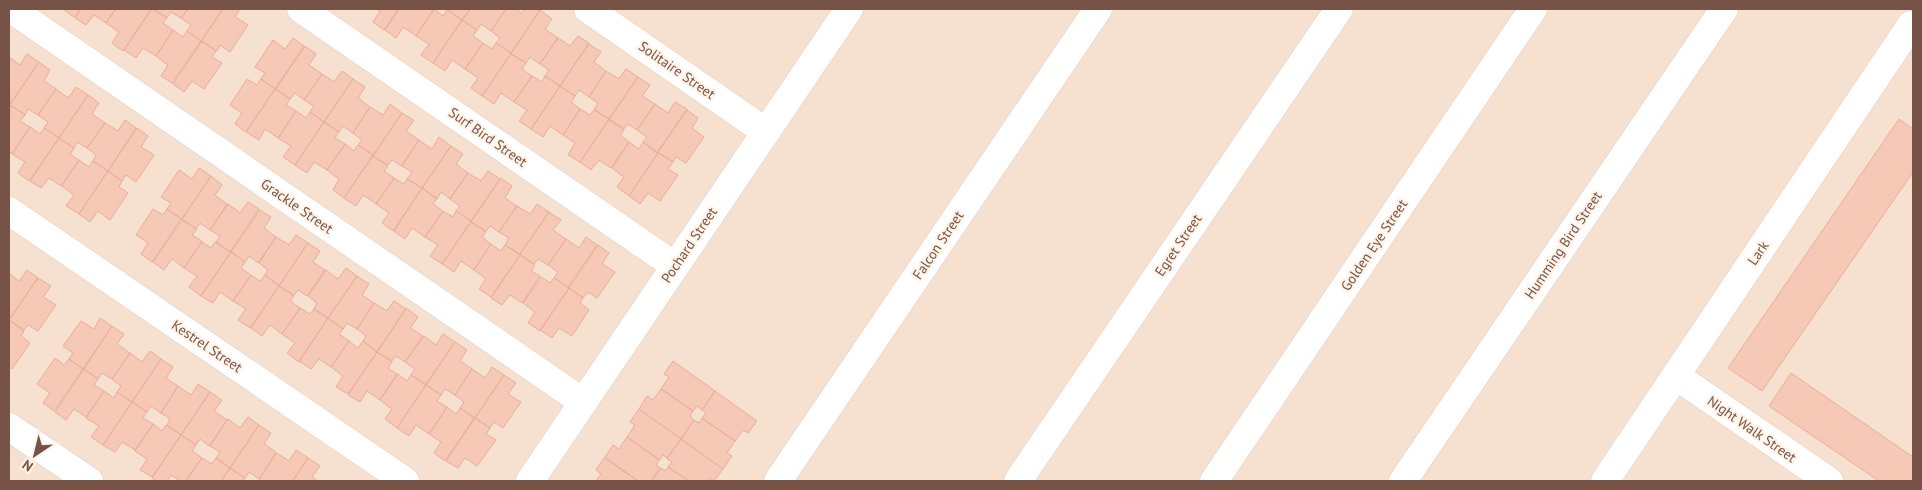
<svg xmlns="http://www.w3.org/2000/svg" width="1922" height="490" font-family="'PT Sans',sans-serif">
	<rect width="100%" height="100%" fill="#fef0e1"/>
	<path fill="#f6e0cf" d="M9 9H1913V481H9Z"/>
	<path fill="#f6c9b7" stroke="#eaad96" d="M63 9H80L74 17Z
		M81 9H116L106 23 94 15 86 25 75 18Z
		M116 9H151L123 51 112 43 119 32 106 23Z
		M152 9 167 18 163 23 173 30 156 56 143 48 136 58 124 50Z
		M154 9H188L181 18 171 12 167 18Z
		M188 9H223L201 41 187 31 191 25 181 18Z
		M223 9H240L235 17 248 25 230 52 220 45 217 51 201 41Z
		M376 9H398L384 30 373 22 380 11Z
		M399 9H434L416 36 403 27 396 38 385 30Z
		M434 9 443 16 447 10 462 20 433 63 421 55 429 44 416 36Z
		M448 9H470L462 20 447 10Z
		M470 9H506L491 31 481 24 477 30 462 20Z
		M506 9H515L521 13 524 9 540 10 511 53 496 43 500 38 491 31Z
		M540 10 552 19 545 29 558 38 540 64 530 57 526 63 511 54Z
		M462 20 477 30 473 36 483 43 465 69 452 60 445 71 433 63Z
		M173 30 183 37 187 31 201 41 172 83 161 76 168 65 156 56Z
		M578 36 589 43 560 86 545 76 549 70 540 64 558 38 570 46Z
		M293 38 304 46 275 89 261 79 265 73 255 67 273 40 285 49Z
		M202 41 216 51 212 57 222 63 204 89 192 81 184 92 173 84Z
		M483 43 492 49 496 43 511 53 482 96 471 88 478 78 465 69Z
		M589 44 601 52 594 62 606 71 589 97 579 90 575 96 560 86Z
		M305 46 316 54 309 65 322 74 304 100 295 93 290 99 276 89Z
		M27 54 39 62 10 104 9 57 20 65Z
		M511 54 526 63 522 69 532 76 514 102 501 93 494 104 482 96Z
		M39 62 50 70 44 81 56 89 38 115 28 109 25 115 10 105Z
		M626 69 638 77 609 119 594 109 598 103 589 97 606 71 619 79Z
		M342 71 353 79 324 122 310 112 314 106 304 100 322 74 334 82Z
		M532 76 542 82 545 76 560 86 531 129 519 121 527 110 514 102Z
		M638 77 650 85 642 96 655 104 637 130 628 124 624 129 609 119Z
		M247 79 257 85 261 79 275 89 246 132 235 124 242 113 230 105Z
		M353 79 365 87 358 98 370 107 353 133 343 126 339 132 324 122Z
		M560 86 575 96 571 102 580 109 563 135 550 126 543 137 531 129Z
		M76 87 88 95 59 138 44 128 48 122 38 115 56 89 68 98Z
		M275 89 290 99 286 105 296 111 278 138 265 129 259 140 246 132Z
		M88 95 99 103 92 114 105 123 87 148 77 142 74 148 59 138Z
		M675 102 687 109 657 153 643 142 647 137 637 130 655 104 668 113Z
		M390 104 402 113 373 155 358 145 362 140 353 133 370 107 383 115Z
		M10 105 25 115 20 121 30 127 12 154 9 151Z
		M580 109 590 115 594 110 609 119 580 162 568 155 575 143 563 135Z
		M687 110 698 118 692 128 704 137 686 163 676 157 673 162 658 152Z
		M296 111 306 118 310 112 324 122 295 165 283 157 291 146 278 138Z
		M402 113 414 120 406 131 419 140 401 166 392 160 388 165 373 156Z
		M1899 119 1913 129V172L1762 391 1728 368Z
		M125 120 136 128 108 171 93 161 96 155 87 148 105 123 118 131Z
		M609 120 624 130 620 135 629 142 611 168 599 160 591 170 580 162Z
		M324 122 339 132 335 138 345 144 327 170 314 162 307 173 295 165Z
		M30 127 40 134 44 128 59 138 29 181 18 173 25 162 12 154Z
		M137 128 148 136 141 147 154 155 136 182 126 175 122 181 108 171Z
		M439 137 451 146 422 188 407 179 412 172 402 166 419 140 432 149Z
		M59 138 74 148 70 154 79 160 61 186 49 178 41 188 30 181Z
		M629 142 639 149 643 142 658 153 629 196 617 187 624 177 612 168Z
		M345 144 354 151 358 145 373 155 344 198 333 190 339 179 327 170Z
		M451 146 463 154 456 164 468 173 450 199 441 192 437 199 422 188Z
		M658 153 673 162 668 169 678 175 660 201 648 193 640 204 629 196Z
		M373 156 388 166 384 171 394 178 376 204 363 195 356 206 344 198Z
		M79 160 89 167 93 161 108 171 79 214 66 206 74 195 62 186Z
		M199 168 211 176 182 219 167 209 171 203 161 197 179 170 192 179Z
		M108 171 122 181 119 187 128 193 110 220 98 211 90 222 79 214Z
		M488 171 500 179 471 221 456 211 460 206 450 199 468 173 481 181Z
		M211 176 222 185 215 195 227 204 210 230 200 223 196 229 182 219Z
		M394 178 404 184 407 179 422 188 393 231 382 223 389 213 376 204Z
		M501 178 512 186 505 198 517 206 499 232 490 226 486 231 471 222Z
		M422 188 437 199 433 204 443 211 425 237 412 228 405 239 394 231Z
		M248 202 259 209 230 252 216 242 220 236 210 230 228 204 240 213Z
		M537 204 549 212 520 254 505 245 509 238 499 232 517 206 530 214Z
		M153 209 163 215 167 209 181 219 152 262 141 254 148 243 136 235Z
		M260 210 271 217 264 228 276 237 258 263 249 256 245 262 231 252Z
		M443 211 453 217 456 211 471 221 442 264 430 256 438 245 425 237Z
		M549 212 561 220 553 230 566 239 548 265 538 259 534 264 520 254Z
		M182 220 197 229 192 235 202 241 184 268 172 259 164 270 153 262Z
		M471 222 486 232 482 237 491 244 474 270 461 261 454 272 442 264Z
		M296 235 308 243 279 286 265 275 268 270 259 263 276 237 289 245Z
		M586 237 597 245 568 287 554 278 558 272 548 265 566 239 579 248Z
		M202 242 211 248 215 242 231 252 201 296 189 287 197 276 184 268Z
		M308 243 320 251 313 262 325 270 307 296 298 290 294 295 279 286Z
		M491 244 501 251 505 245 520 255 491 297 479 289 486 279 474 270Z
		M598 245 609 253 602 264 615 272 597 298 588 292 583 298 569 288Z
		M231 252 245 262 241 268 251 275 233 301 220 292 213 303 201 296Z
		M520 255 535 265 531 271 540 276 522 303 510 295 502 305 491 298Z
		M346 268 357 276 328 318 314 309 317 303 308 296 326 270 338 279Z
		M27 270 38 278 9 320V273L19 281Z
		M251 275 260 281 265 275 279 286 250 328 238 320 246 309 233 301Z
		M357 276 369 284 362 295 374 303 357 329 347 323 343 329 328 318Z
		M541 277 550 283 554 278 569 288 540 331 528 323 535 312 523 303Z
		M38 278 51 286 43 297 56 305 38 331 28 325 24 330 9 320Z
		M279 286 294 296 290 301 300 308 282 334 270 325 262 336 251 328Z
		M569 288 583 298 580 303 589 310 572 336 559 328 552 338 540 330Z
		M394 301 406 309 377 352 363 341 366 336 357 329 374 303 387 311Z
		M300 308 310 314 314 309 328 318 299 362 287 353 295 343 282 334Z
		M406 308 418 317 410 328 423 336 405 362 396 356 392 361 377 352Z
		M100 318 112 326 83 369 69 359 73 353 63 346 81 321 94 329Z
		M328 318 343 329 339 334 349 341 331 367 319 359 311 369 299 361Z
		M9 320 24 331 21 336 30 343 12 369 9 367Z
		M112 326 124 334 117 344 130 353 112 379 102 373 98 379 84 369Z
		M443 334 455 342 426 384 411 375 415 369 405 362 424 336 436 345Z
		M349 341 358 348 363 341 377 352 348 394 336 387 343 376 331 367Z
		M455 342 467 350 460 361 472 369 455 395 445 389 441 395 426 385Z
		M150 351 161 359 132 402 117 392 121 386 112 379 130 353 142 362Z
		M377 352 392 362 388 368 397 374 380 400 367 391 360 402 348 395Z
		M55 358 64 365 69 359 83 369 54 411 43 403 50 393 37 384Z
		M161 359 173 367 166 378 178 386 161 413 151 406 147 412 132 402Z
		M673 361 715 391 702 410 697 406 693 411 661 389 669 377 664 374Z
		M492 367 504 375 475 418 460 408 464 402 455 395 472 369 485 378Z
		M84 369 98 379 94 385 104 391 86 417 74 409 66 420 55 412Z
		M1791 373 1913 457V481H1879L1769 406Z
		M398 374 407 381 411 375 426 385 397 428 385 419 392 409 380 400Z
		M504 375 516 383 508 394 521 402 503 428 494 422 490 428 475 418Z
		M198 384 210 392 181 435 167 425 170 419 161 413 178 386 191 395Z
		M426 385 441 395 437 401 447 407 429 434 416 425 409 436 397 428Z
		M661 389 693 411 690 416 694 420 681 439 639 409 647 396 653 400Z
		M104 391 114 398 117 392 132 402 103 445 91 437 99 426 86 418Z
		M715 391 757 421 748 433 743 430 735 441 702 418 706 413 702 410Z
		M210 392 222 400 214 411 227 420 209 446 200 439 196 445 181 435Z
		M132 402 147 412 143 418 153 424 135 450 122 442 115 452 103 445Z
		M447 407 456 414 460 408 474 418 445 461 434 453 441 442 429 434Z
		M639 409 681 439 667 458 663 455 660 460 627 437 635 425 630 422Z
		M248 417 259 425 230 468 216 458 220 452 210 446 228 419 240 428Z
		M475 418 490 428 486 434 496 440 477 466 465 458 458 468 446 461Z
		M702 418 735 441 727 453 732 456 723 469 681 439 694 420 699 423Z
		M153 424 162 431 166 425 181 435 152 477 140 470 147 459 135 451Z
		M259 425 271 433 264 444 276 452 259 479 249 472 245 478 230 468Z
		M181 435 196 445 192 451 202 458 185 481H180L171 475 167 481H157L152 478Z
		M627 437 659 460 656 465 660 468 651 481H638L605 457 613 445 619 449Z
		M681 439 723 469 714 481 709 478 707 481H689L668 467 672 462 667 459Z
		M296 450 308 458 292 481H262L259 479 277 453 289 461Z
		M202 458 212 464 216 458 230 468 221 481H186Z
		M308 458 320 466 312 477 318 481H293Z
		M604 458 638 481H596L601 474 596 470Z
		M668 467 689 481H652L661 468 665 471Z
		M230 468 245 478 243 481H221Z"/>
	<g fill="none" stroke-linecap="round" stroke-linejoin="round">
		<g stroke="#e5cdbf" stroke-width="29">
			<path id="minor" d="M11 9 583 402
				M301 9 675 266
				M588 9 766 132
				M9 211 405 481
				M1676 376 1829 481
				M9 427 89 481
				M530 481 849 9
				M778 481 1098 9
				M1018 481 1339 9
				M1214 481 1533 9
				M1403 481 1724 9
				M1605 481 1911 25"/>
		</g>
		<use href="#minor" stroke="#fff" stroke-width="28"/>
	</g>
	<g text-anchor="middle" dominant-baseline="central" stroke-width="4.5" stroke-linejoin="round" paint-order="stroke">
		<g font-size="14" fill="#775246" stroke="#fff4e9">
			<text transform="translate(677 70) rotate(35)">Solitaire Street</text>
			<text transform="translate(488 137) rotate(35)">Surf Bird Street</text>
			<text transform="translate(297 206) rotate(35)">Grackle Street</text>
			<text transform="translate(689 245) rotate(-56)">Pochard Street</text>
			<text transform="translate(938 245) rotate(-56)">Falcon Street</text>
			<text transform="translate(1178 245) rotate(-56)">Egret Street</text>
			<text transform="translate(1374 245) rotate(-56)">Golden Eye Street</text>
			<text transform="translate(1563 245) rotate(-56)">Humming Bird Street</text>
			<text transform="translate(1758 253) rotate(-56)">Lark</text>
			<text transform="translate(207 346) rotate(34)">Kestrel Street</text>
			<text transform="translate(1752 429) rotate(35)">Night Walk Street</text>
		</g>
	</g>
	<rect width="1922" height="490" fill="none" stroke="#775246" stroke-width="20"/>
	<g transform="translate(35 455) rotate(215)" stroke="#fff4e9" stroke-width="4" paint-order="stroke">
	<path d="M0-4L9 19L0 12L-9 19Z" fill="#775246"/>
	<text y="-8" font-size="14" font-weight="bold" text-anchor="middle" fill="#775246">N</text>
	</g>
</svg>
